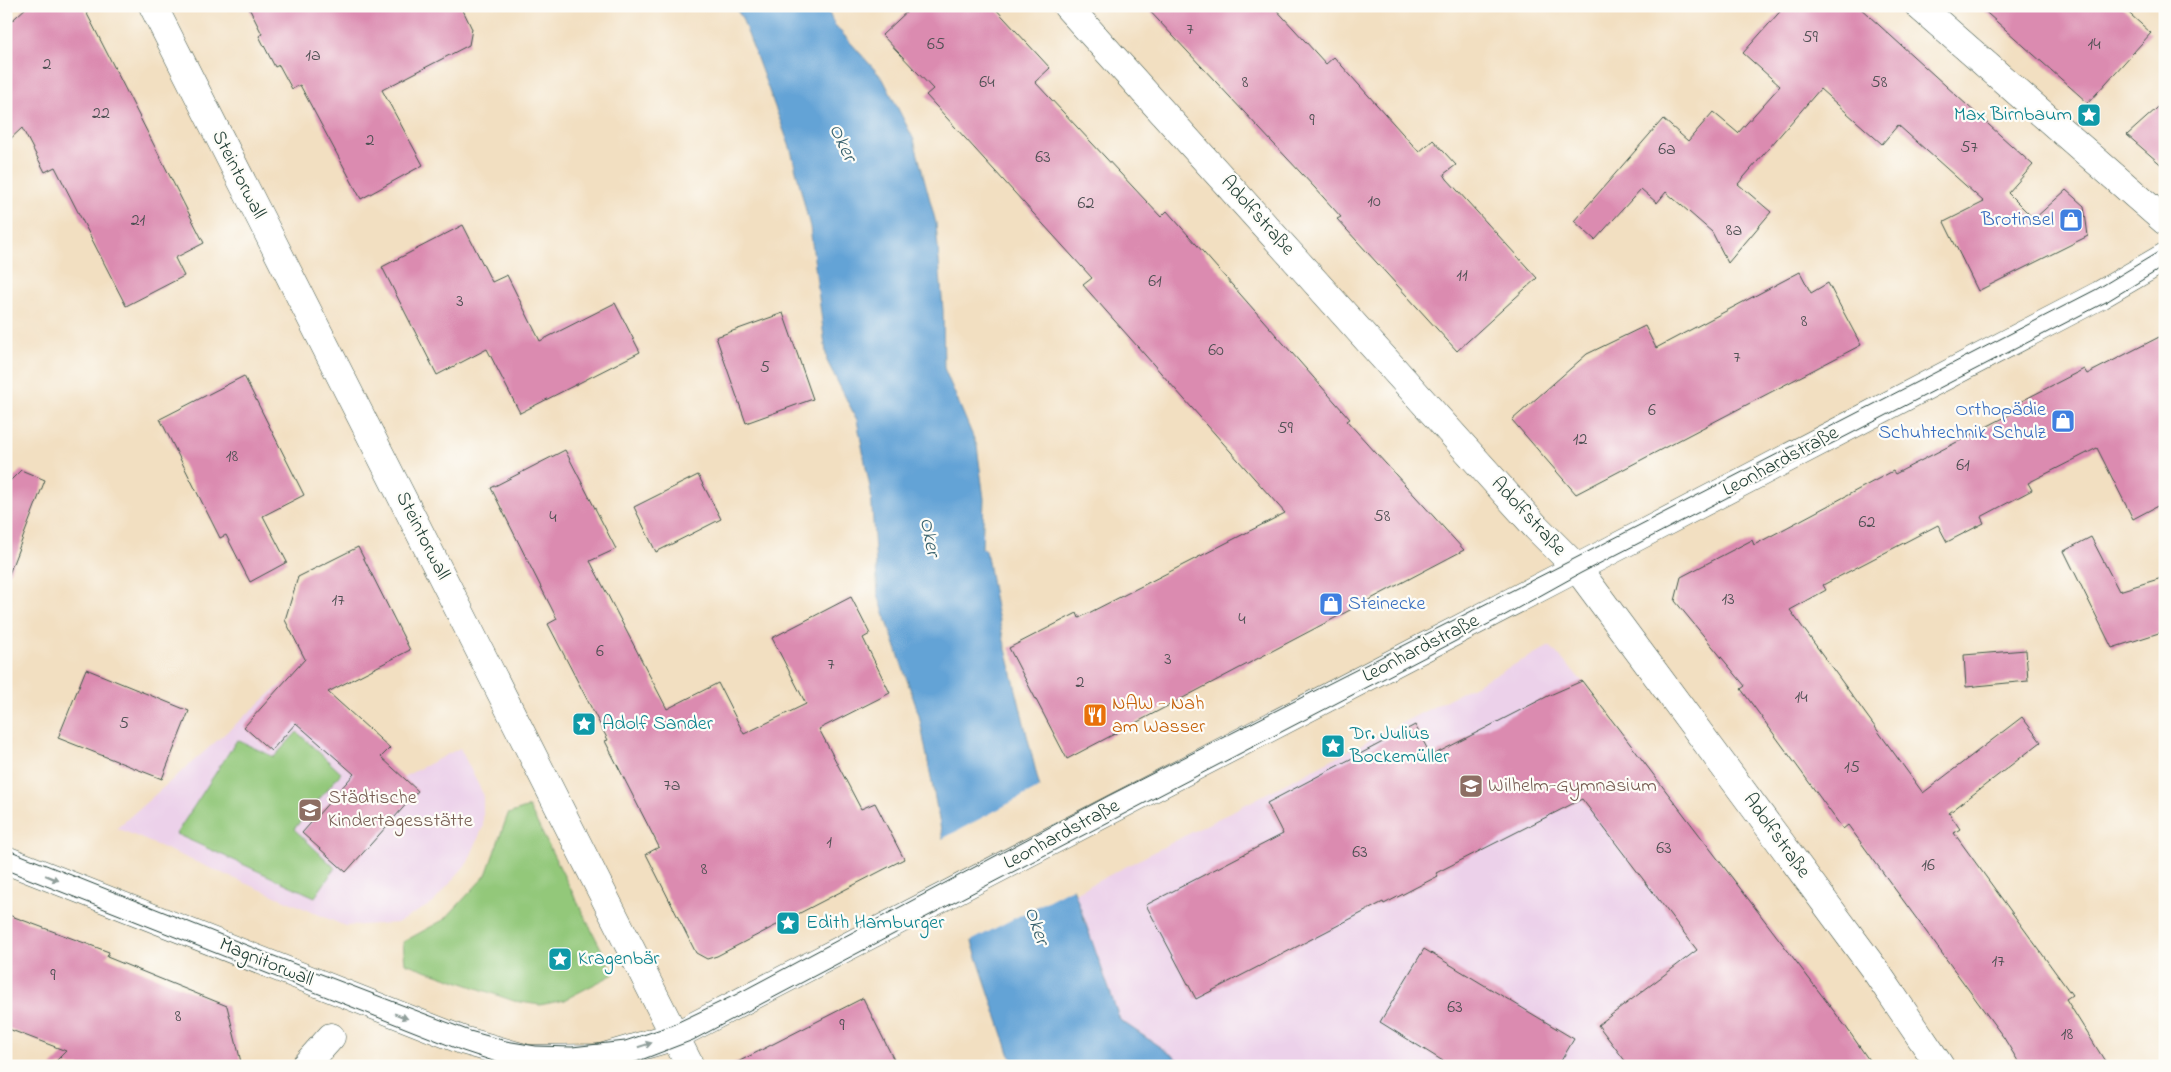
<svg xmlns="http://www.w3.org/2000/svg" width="2171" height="1072" font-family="'Indie Flower',sans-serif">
	<rect width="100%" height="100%" fill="#fdfcf7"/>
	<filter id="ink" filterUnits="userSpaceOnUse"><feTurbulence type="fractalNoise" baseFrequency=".02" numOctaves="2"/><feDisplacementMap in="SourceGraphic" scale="10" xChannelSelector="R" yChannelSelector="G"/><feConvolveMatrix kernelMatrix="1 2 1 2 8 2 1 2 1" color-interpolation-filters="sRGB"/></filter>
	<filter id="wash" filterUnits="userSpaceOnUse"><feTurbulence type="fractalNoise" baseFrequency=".0096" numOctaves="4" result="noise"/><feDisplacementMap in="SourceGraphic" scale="20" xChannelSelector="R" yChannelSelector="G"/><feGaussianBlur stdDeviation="1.12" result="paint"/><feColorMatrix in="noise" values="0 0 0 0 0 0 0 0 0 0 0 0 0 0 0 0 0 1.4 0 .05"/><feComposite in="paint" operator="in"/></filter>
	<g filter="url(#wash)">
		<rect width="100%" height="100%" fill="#f2dfc1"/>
		<path fill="#ecd1ea" d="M1550 646 1582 681 1741 892 1728 1066H1188L1120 1020 1075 893Z
			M285 681 309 703 390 748 381 757 403 777 460 748 483 794V827L468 862 433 903 397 923 345 926 117 828Z"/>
		<path fill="#93c87a" stroke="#598257" d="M297 732 341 773 294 829 335 868 315 897 176 834 237 740 274 757Z
			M529 807 614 974 564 1000 540 1005 514 1001 405 963 403 942 445 919 486 875 508 814Z"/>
		<path fill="#63a3d6" stroke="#417085" d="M734 6H826L834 24 883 79 914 140 936 223 943 310 944 368 977 446 984 499 982 548 986 550 996 608 1045 809 1120 1020 1188 1066H1017L1010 1056 967 927 946 856 919 715 878 595 871 493 857 420 827 361 810 227 791 150 742 18Z"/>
		<path fill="#f2dfc1" d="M1042 786 1047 808 1076 886 969 942 940 840Z"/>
		<g id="blocks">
			<path fill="#db8bb0" d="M28 6H83L204 243 175 258 184 276 126 306 55 167 45 172 22 128 6 143V26Z
				M248 6H461L472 29 469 45 382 90 423 165 361 199 300 85 292 89 279 65 275 67 259 36 262 34Z
				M913 6H993L1050 68 1035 82 1161 217 1167 211 1350 419 1347 421 1464 550 1067 759 1009 648 1077 613 1079 618 1285 513 1083 285 1092 278 926 95 933 89 882 35Z
				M1145 6H1273L1326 64 1334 57 1419 152 1433 140 1456 165 1444 174 1447 179 1537 278 1457 351 1337 219 1341 217 1315 188Z
				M1785 6H1858L2033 165 2008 193 2034 219 2066 190 2084 206 2088 236 1978 291 1944 222 1984 202 1898 125 1882 144 1820 89 1738 184 1771 212 1728 263 1712 232 1666 192 1657 203 1641 189 1595 240 1574 221 1663 119 1688 141 1713 112 1738 133 1780 86 1743 53Z
				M1979 6H2121L2151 33 2088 103Z
				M2165 101V168L2127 135Z
				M463 225 492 282 507 275 540 341 615 303 640 352 520 413 487 349 437 375 382 267Z
				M1800 272 1811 293 1828 283 1861 345 1576 494 1512 420 1587 354 1645 326 1656 348Z
				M783 313 813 399 746 423 716 337Z
				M2165 334V502L2133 519 2097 448 2028 483 2032 490 1981 517 1984 523 1947 542 1938 525 1823 585 1826 590 1790 610 1923 793 2022 717 2041 742 1949 813 1960 829 1954 833 2072 995 2066 999 2108 1066H2021L2004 1038 1848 825 1843 829 1741 689 1745 686 1675 601 1681 577 1752 540 1754 545 1893 471 1895 474 2015 412 2012 406 2084 369 2087 374Z
				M244 376 304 495 263 516 287 562 250 582 226 535 220 538 160 419Z
				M565 450 616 549 590 561 667 709 718 683 744 734 806 704 772 638 851 597 870 634 863 638 890 693 819 729 861 809 875 803 904 859 717 956 707 959 696 953 646 854 659 847 605 741 608 740 548 624 557 619 491 488Z
				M21 470 45 480 9 574H6V485Z
				M698 475 721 519 656 552 634 507Z
				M2091 537 2119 591 2165 577V631L2112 648 2064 551Z
				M358 547 410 650 328 692 390 748 381 757 418 791 346 872 302 833 354 774 296 723 271 751 244 727 305 659 285 620 298 577Z
				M2026 650 2028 681 1966 687 1964 655Z
				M86 669 189 711 162 779 58 738Z
				M1582 681 1846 1027 1873 1066H1629L1598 1025 1697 950 1582 799 1436 873 1438 876 1384 904 1383 902 1196 999 1146 905 1283 834 1267 803 1415 725 1431 756 1550 695Z
				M6 914 109 952 107 957 227 1006 242 1066H51L66 1051 6 1028Z
				M1424 949 1574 1039 1558 1066H1451L1380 1022Z
				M863 998 897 1066H730Z"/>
		</g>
	</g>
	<g filter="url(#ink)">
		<use href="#blocks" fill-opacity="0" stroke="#3f5549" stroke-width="1"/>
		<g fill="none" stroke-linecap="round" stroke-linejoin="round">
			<g stroke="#3f5549" stroke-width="29">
				<path id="street" d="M153 6 690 1066
					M1067 6 1536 527 1577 568 1875 970 1940 1066
					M1919 6 2165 221
					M6 860 462 1040 528 1059 601 1058 675 1036
					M305 1066 331 1037"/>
			</g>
			<g stroke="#3f5549" stroke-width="29">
				<path id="secondary" d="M675 1036 1577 568 2100 295 2165 257"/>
			</g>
			<use href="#street" stroke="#fff" stroke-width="28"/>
			<use href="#secondary" stroke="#fff" stroke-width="28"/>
			<path stroke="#1f3d34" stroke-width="1" d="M6 849 274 956 470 1031 506 1041 536 1046 572 1047 625 1041 670 1026 735 995 1108 796 1570 561 2097 289 2165 248
				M6 870 463 1051 502 1064 514 1066
				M616 1066 636 1062 693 1040 911 925 1500 618 1581 573 2106 302 2165 266"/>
		</g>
		<defs><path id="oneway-solid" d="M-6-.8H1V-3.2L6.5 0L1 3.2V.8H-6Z" transform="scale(1.25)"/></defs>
		<g fill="#8f9e9a">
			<use href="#oneway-solid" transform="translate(52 878) rotate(22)"/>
			<use href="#oneway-solid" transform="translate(401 1016) rotate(21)"/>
			<use href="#oneway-solid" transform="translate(645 1045) rotate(-17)"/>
		</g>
	</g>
	<defs>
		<g id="sight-square" transform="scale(1.25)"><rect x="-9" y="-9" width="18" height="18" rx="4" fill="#0f9aa8" stroke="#fdfcf7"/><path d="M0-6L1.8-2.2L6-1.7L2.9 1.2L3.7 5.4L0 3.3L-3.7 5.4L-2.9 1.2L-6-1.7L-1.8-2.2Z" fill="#fff"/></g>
		<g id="shop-square" transform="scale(1.25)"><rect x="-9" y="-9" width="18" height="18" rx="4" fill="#3f7fe0" stroke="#fdfcf7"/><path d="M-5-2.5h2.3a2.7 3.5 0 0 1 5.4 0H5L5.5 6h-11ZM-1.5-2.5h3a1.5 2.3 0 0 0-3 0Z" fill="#fff"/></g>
		<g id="restaurant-square" transform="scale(1.25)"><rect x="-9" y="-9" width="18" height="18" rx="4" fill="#e8710a" stroke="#fdfcf7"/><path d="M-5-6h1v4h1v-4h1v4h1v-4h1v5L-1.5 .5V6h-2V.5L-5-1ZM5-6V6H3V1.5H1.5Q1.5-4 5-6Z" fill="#fff"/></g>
		<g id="school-square" transform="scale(1.25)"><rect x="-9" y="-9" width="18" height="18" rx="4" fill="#8d6e63" stroke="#fdfcf7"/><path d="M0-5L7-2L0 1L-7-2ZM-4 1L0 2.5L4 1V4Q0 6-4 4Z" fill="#fff"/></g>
	</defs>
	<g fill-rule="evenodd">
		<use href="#sight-square" x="2089" y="115"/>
		<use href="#shop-square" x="2071" y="220"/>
		<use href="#shop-square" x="2063" y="421"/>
		<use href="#shop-square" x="1331" y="604"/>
		<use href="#restaurant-square" x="1095" y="715"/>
		<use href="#sight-square" x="584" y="724"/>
		<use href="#sight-square" x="1333" y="746"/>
		<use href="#school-square" x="1471" y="786"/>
		<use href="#school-square" x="310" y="810"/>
		<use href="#sight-square" x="788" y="923"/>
		<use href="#sight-square" x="560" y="959"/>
	</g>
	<g text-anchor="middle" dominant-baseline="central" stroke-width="4.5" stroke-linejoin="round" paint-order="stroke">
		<g font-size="18" fill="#4e5053">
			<text x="1190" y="30">7</text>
			<text x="1810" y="38">59</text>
			<text x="936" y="45">65</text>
			<text x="2094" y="45">14</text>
			<text x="313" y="56">1a</text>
			<text x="47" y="65">2</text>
			<text x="987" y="83">64</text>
			<text x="1245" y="83">8</text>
			<text x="1879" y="83">58</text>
			<text x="101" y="114">22</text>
			<text x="1312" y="121">9</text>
			<text x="370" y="141">2</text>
			<text x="1969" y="148">57</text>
			<text x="1667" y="150">6a</text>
			<text x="1043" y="158">63</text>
			<text x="1374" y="202">10</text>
			<text x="1086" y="204">62</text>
			<text x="138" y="221">21</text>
			<text x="1734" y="231">8a</text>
			<text x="1462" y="276">11</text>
			<text x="1155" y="282">61</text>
			<text x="460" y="302">3</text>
			<text x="1804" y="322">8</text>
			<text x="1216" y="351">60</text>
			<text x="1737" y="358">7</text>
			<text x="765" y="368">5</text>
			<text x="1652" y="411">6</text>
			<text x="1285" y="429">59</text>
			<text x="1580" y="440">12</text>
			<text x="232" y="457">18</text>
			<text x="1963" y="466">61</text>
			<text x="1382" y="517">58</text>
			<text x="553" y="518">4</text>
			<text x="1867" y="523">62</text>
			<text x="1728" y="600">13</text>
			<text x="338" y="601">17</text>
			<text x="1242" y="620">4</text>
			<text x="600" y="652">6</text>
			<text x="1168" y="660">3</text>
			<text x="831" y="665">7</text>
			<text x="1080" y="683">2</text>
			<text x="1801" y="698">14</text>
			<text x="124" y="724">5</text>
			<text x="1852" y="768">15</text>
			<text x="672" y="786">7a</text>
			<text x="829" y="843">1</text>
			<text x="1664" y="849">63</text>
			<text x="1360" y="853">63</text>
			<text x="1928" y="866">16</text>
			<text x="704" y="870">8</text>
			<text x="1998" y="962">17</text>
			<text x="53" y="976">9</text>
			<text x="1455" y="1008">63</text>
			<text x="178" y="1017">8</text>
			<text x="842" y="1026">9</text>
			<text x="2067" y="1035">18</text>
		</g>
		<g font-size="20" fill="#0d838f" stroke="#fdfcf7" text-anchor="start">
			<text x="2072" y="115" text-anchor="end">Max Birnbaum</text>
			<text x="602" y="724">Adolf Sander</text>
			<text x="1350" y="734">Dr. Julius<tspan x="1350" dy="23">Bockemüller</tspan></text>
			<text x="806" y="923">Edith Hamburger</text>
			<text x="578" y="959">Kragenbär</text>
		</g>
		<g font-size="20" fill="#1f3d34" stroke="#fdfcf7">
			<text transform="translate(238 175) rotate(63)">Steintorwall</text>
			<text transform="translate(1257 216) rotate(48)">Adolfstraße</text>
			<text transform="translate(1781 462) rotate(-28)">Leonhardstraße</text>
			<text transform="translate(1528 517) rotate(47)">Adolfstraße</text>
			<text transform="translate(422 536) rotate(63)">Steintorwall</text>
			<text transform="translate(1421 649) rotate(-27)">Leonhardstraße</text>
			<text transform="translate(1062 835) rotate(-28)">Leonhardstraße</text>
			<text transform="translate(1776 836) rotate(54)">Adolfstraße</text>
			<text transform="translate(266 963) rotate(22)">Magnitorwall</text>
		</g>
		<g font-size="20" fill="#366cbe" stroke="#fdfcf7" text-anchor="end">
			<text x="2054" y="220">Brotinsel</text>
			<text x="2046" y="410">Orthopädie<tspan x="2046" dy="23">Schuhtechnik Schulz</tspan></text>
			<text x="1348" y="604" text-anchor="start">Steinecke</text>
		</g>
		<g font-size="20" fill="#c56008" stroke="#fdfcf7" text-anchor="start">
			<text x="1112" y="704">NAW - Nah<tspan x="1112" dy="23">am Wasser</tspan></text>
		</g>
		<g font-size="20" fill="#785e54" stroke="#fdfcf7" text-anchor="start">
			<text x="1488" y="786">Wilhelm-Gymnasium</text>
			<text x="328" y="798">Städtische<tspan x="328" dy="23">Kindertagesstätte</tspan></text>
		</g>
		<g font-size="21" font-style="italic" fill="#37616d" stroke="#fdfcf7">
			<text transform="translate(842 143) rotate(65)">Oker</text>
			<text transform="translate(929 537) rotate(79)">Oker</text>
			<text transform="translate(1036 926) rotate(71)">Oker</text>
		</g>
	</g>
	<rect width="2171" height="1072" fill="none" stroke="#fdfcf7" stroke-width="25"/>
</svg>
